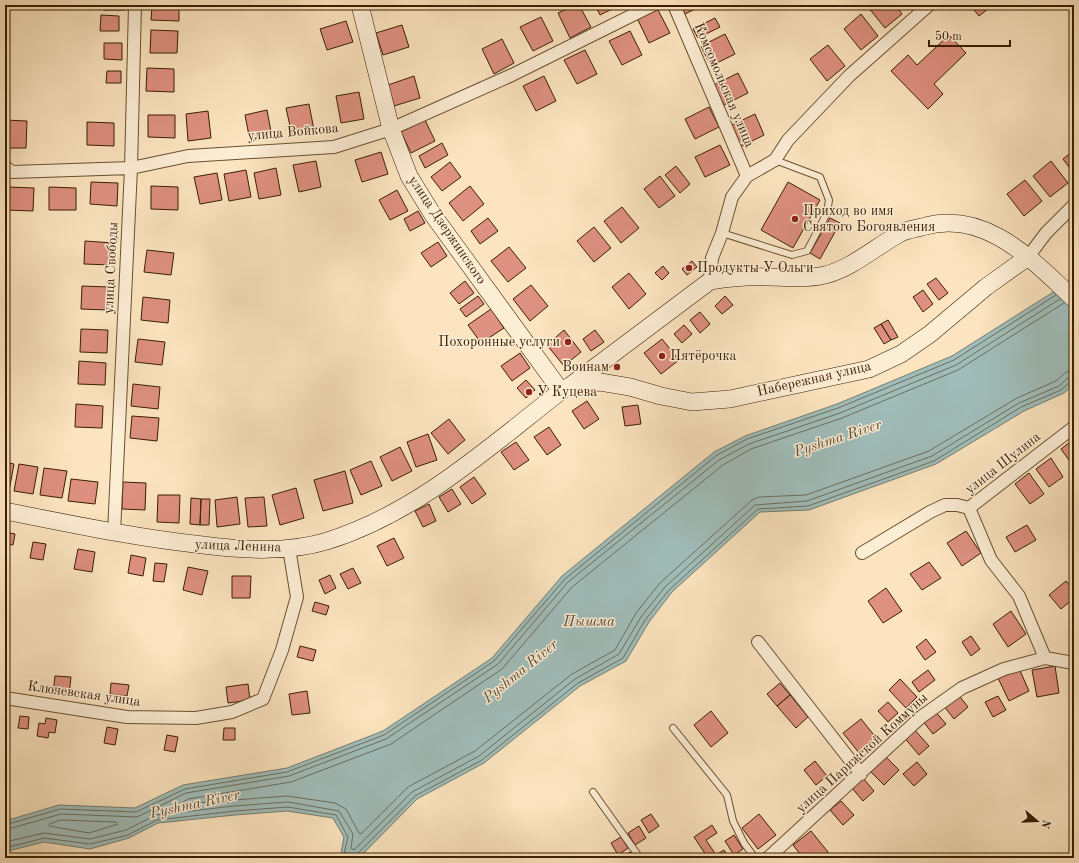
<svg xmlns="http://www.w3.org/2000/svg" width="1079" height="863" font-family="'Old Standard TT',serif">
	<rect width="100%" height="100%" fill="#fbe4bf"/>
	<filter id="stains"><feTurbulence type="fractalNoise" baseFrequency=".005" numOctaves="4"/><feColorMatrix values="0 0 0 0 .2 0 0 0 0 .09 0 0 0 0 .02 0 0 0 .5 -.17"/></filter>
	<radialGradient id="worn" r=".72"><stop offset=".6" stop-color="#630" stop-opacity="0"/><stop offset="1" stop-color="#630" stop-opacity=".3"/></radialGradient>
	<path fill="#a0bdba" stroke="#777e70" d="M1074 279V384L1064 393 1024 411 936 464 809 510 760 512 672 592 649 622 626 661 580 686 484 763 417 799 359 858H336L341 853 344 837 333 818 287 811 235 815 158 823 129 838 90 849 44 842 8 851 5 854V821L59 805 135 808 183 785 287 768 383 731 492 658 562 576 714 452 745 436 837 404 952 356Z"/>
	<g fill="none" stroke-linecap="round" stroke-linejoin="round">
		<path stroke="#6d6e5d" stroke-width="1" d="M1064 303 958 370 842 418 751 449 723 465 572 587 502 669 391 744 291 782 188 799 183 802 182 804 287 796 335 803 346 809 359 833 361 834 408 787 475 751 572 674 615 650 636 613 660 583 752 500 759 497 806 495 929 451 1017 398 1056 381 1066 372 1074 371
			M61 820 116 822 118 824 89 833 49 826 50 824Z
			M5 825 60 809 136 812 185 789 287 772 384 735 494 661 565 579 717 455 747 439 838 408 954 360 1056 295
			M5 830 61 814 137 817 186 793 289 776 386 739 498 664 568 582 719 460 749 444 840 413 956 365 1060 299
			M5 842 44 833 90 839 126 830 156 815 234 806 288 802 339 811 353 834 351 848 354 850 412 792 479 756 575 679 619 654 641 617 665 587 755 505 807 501 932 456 1019 403 1059 386 1068 378 1074 377
			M5 848 44 838 90 844 128 835 157 820 235 811 288 807 336 815 348 837 344 854 341 858
			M356 858 357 854 415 796 482 760 578 683 623 658 645 620 669 590 758 509 808 506 934 461 1021 407 1061 390 1070 382H1074"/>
	</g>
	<path fill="#de9081" stroke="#3a1f00" d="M104 5H126L125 10H104Z
		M152 5H179V21L151 20Z
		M372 5H383L373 8Z
		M575 5H579L591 27 570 38 558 13Z
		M595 5H620L600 15Z
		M681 5H703L685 14Z
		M870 5H895L902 14 885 28 868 7Z
		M970 5H993L979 16Z
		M657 8 670 33 649 43 637 18Z
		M861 14 878 36 861 50 844 29Z
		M101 15 119 16V31H100Z
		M541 17 553 41 533 51 520 27Z
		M715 18 720 27 698 38 693 29Z
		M346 21 353 42 327 50 320 29Z
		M402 25 409 47 383 55 376 33Z
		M151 30 178 31 177 53H150Z
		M630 31 642 55 622 65 609 41Z
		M725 34 735 54 711 66 701 46Z
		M949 35 966 53 934 84 943 94 928 109 891 71 908 55 917 65Z
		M502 39 514 63 494 74 482 49Z
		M104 43H122V60L104 59Z
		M828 45 845 66 827 81 810 59Z
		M585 50 597 74 577 84 564 60Z
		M147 68 174 69V92L146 91Z
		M107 71H121V83H106Z
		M738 73 748 93 724 105 714 85Z
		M414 76 420 98 394 106 388 85Z
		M544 76 556 101 536 111 523 86Z
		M359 92 364 119 341 123 336 96Z
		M309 104 314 130 292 135 286 108Z
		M709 107 719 127 695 139 685 119Z
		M267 110 272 137 250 141 245 115Z
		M208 111 211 138 188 141 186 114Z
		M755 114 764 135 740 147 730 126Z
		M148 115H175V138L148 137Z
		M5 120 27 121 26 148H5Z
		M425 120 435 141 411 153 401 132Z
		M87 122 114 123V146L87 145Z
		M442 143 448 155 425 168 419 156Z
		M720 145 730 165 705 177 695 157Z
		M1074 150V174L1063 159Z
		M381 152 388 174 362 182 355 160Z
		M316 161 321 187 299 192 293 165Z
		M1051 161 1068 183 1050 197 1033 176Z
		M450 162 461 177 442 191 431 177Z
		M676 166 690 184 680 193 665 175Z
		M276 168 281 195 259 199 254 173Z
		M246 170 251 197 229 201 224 174Z
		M217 173 222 200 200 204 194 177Z
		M660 176 675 196 659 208 644 189Z
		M1025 180 1042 201 1024 216 1007 194Z
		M91 182 118 183 117 206 90 204Z
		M788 182 820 200 793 248 761 230Z
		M151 186 178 187V210L151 209Z
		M470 186 484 204 463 221 449 203Z
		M7 187 34 188 33 211 6 210Z
		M49 187 76 188V210H49Z
		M397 190 408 211 390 220 379 200Z
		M622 207 639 228 621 243 604 221Z
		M418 211 425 223 410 231 404 219Z
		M488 218 498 231 480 244 471 231Z
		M830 218 840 223 820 259 810 253Z
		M594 227 611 248 594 262 577 241Z
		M85 241 113 243 111 265 84 264Z
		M438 242 447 256 431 267 421 253Z
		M509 247 526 268 508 282 491 261Z
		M147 250 174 253 171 275 144 272Z
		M692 261 697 267 687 275 682 269Z
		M663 266 669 273 662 280 655 273Z
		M629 273 646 294 629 309 612 287Z
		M936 278 948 293 939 300 927 284Z
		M465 281 474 293 459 304 450 293Z
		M531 285 548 306 530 321 513 299Z
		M82 286 109 287 108 310 81 309Z
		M923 290 933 304 923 312 913 297Z
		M478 296 484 304 466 317 460 309Z
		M725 296 733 305 722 314 715 306Z
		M143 297 170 300 168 323 141 320Z
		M491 309 504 328 481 343 468 325Z
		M700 312 710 324 700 333 690 320Z
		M888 320 898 337 891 340 881 324Z
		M881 324 891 340 884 344 874 328Z
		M684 325 692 334 682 343 674 334Z
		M81 329 108 330 107 353 80 352Z
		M564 330 581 352 564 366 547 345Z
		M595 330 604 342 591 351 583 339Z
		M138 339 165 342 162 365 135 362Z
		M662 339 679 360 661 374 644 353Z
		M520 353 530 368 512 381 501 366Z
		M79 361 106 363 105 385 78 384Z
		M526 380 535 390 526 398 517 388Z
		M133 384 160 387 158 409 131 406Z
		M587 401 599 419 584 429 572 411Z
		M76 404 103 406 102 428 75 427Z
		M638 405 641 424 625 426 622 407Z
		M132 416 159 418 157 441 130 438Z
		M449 419 465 440 448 454 431 433Z
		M549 427 561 445 547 455 534 437Z
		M428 434 437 460 416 467 407 442Z
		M1073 440 1074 441V467L1061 449Z
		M516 442 529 460 514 470 501 452Z
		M400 447 412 471 392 481 380 457Z
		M1051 458 1063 477 1049 487 1036 469Z
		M371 461 382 486 361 495 350 470Z
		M5 462 14 464 9 491 5 490Z
		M19 464 38 467 33 494 14 491Z
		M44 468 67 471 62 498 40 495Z
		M345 471 353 503 323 511 314 480Z
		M1029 473 1044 494 1030 504 1015 484Z
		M474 477 486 494 472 504 460 487Z
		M71 479 98 482 95 504 68 501Z
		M123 482 146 483 145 510 122 509Z
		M296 488 304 518 280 525 272 495Z
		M452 489 461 504 448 512 439 497Z
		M158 495H180L179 523 157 522Z
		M237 497 240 524 217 527 215 500Z
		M264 497 267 526 248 527 245 498Z
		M191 498 201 499 200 525 190 524Z
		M201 499H210L209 525H200Z
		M429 504 436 521 423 527 415 511Z
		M1027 525 1036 540 1015 552 1006 537Z
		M966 531 981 553 962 566 947 543Z
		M5 532 15 534 13 545 5 544Z
		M394 538 404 558 387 566 377 546Z
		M33 542 46 544 43 560 30 558Z
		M78 549 95 552 92 572 74 569Z
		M131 555 146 558 143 576 128 573Z
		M929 562 941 578 922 590 910 574Z
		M155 563 167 564 164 582 153 581Z
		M188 567 208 571 202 595 183 590Z
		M353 568 361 583 348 589 340 574Z
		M330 575 336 588 325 594 319 580Z
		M232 576H251L250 598H232Z
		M1066 581 1074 591V598L1061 609 1049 595Z
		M886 588 902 611 883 623 868 601Z
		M315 602 329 606 326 615 312 611Z
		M1011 611 1026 634 1008 647 993 624Z
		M971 636 980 649 971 656 962 642Z
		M926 639 936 652 925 660 916 647Z
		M300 646 316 650 313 661 297 657Z
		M1018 666 1029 691 1009 701 997 676Z
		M1055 666 1059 693 1037 697 1032 670Z
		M928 670 935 680 919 692 912 682Z
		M55 676 71 677 69 695 53 693Z
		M900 679 917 697 906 708 889 690Z
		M111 683 129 685 127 696 110 694Z
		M780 683 790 695 777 706 767 694Z
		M248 684 250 700 228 703 226 687Z
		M307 691 310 713 292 715 289 694Z
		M957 693 968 707 954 719 943 705Z
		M790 695 808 717 796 728 777 706Z
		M998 696 1006 710 993 717 985 702Z
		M888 702 898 713 888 722 878 711Z
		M934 710 946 724 933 734 922 720Z
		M711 711 728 733 711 747 694 725Z
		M20 716 29 717 28 729 18 728Z
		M46 718 57 720 55 733 49 732 48 738 37 736 39 723 45 724Z
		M861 719 878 740 860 754 843 733Z
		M107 727 118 729 115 745 104 743Z
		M224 728H235V740H223Z
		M913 728 929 746 919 755 903 736Z
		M167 735 178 737 175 752 164 750Z
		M885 756 899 770 884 785 870 771Z
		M815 761 827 776 816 785 804 770Z
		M917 762 927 774 914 786 903 774Z
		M862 777 874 791 863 801 851 787Z
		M841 801 854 815 843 825 830 810Z
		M651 814 659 826 649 833 641 820Z
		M759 814 776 835 758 849 742 828Z
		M712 825 717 833 706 840 716 855 724 850 729 858H708L694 837Z
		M639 826 646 838 635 845 628 833Z
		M811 831 828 852 820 858H803L793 845Z
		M734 835 743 849 734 855 725 841Z
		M621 837 628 848 618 855 611 843Z
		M630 852 634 858H622Z"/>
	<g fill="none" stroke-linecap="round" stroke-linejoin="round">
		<g stroke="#6a5030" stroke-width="8">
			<path id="lane" d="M722 233 792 255 807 251 827 213 829 200 820 177 775 160
				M673 728 727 795 733 821 744 843 755 858
				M593 792 640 858"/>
		</g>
		<g stroke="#6a5030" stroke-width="14">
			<path id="street" d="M674 5 747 176
				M5 167 12 172 131 168 188 156 334 147 391 129 512 75 653 5
				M1028 257 1046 233 1074 205
				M710 281 712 258 722 233 732 197 747 176 775 160 788 140 849 76 929 5
				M969 508 991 560 1019 596 1045 658
				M114 533 131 168 135 5
				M862 553 930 512 945 505H957L969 508 1074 427
				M758 642 861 774
				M5 698 127 717 196 718 232 712 263 699 282 650 297 597 289 548
				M768 858 921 717 962 688 1004 669 1045 658 1074 663"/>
		</g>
		<g stroke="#3a1f00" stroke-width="18">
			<path id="secondary" d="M360 5 391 129 409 176 433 215 561 391
				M573 386 600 382 630 387 661 396 692 402 730 399 869 369 901 354 930 334 986 287 1028 257
				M5 511C71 524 136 538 203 545 243 550 288 553 327 541 417 513 488 448 561 391L570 386 710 281C729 278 748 276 768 277 787 277 806 280 825 275 852 268 874 248 899 234 905 230 914 229 922 227 985 208 1032 260 1074 299"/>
		</g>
		<use href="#lane" stroke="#fcedd5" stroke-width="6"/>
		<use href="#street" stroke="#fcedd5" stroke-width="12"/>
		<use href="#secondary" stroke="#fcedd5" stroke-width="17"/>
	</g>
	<g fill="#8f2418" stroke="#fcedd5" stroke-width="1.5">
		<circle cx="795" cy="219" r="4"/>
		<circle cx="689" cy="268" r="4"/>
		<circle cx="568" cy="342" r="4"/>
		<circle cx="662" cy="356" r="4"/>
		<circle cx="617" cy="367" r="4"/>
		<circle cx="529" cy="392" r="4"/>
	</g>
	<g text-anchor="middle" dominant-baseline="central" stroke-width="3" stroke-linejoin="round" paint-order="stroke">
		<g font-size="14" fill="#3a1f00" stroke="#fcedd5">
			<text transform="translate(724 85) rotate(67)">Комсомольская улица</text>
			<text transform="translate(293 132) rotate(-5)">улица Войкова</text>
			<text transform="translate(447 230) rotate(56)">улица Дзержинского</text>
			<text transform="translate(111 268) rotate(-87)">улица Свободы</text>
			<text transform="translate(814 379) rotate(-13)">Набережная улица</text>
			<text transform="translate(1003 463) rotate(-38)">улица Шулина</text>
			<text transform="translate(238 546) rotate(2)">улица Ленина</text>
			<text transform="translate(84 694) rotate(8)">Ключевская улица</text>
			<text transform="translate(862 753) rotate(-42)">улица Парижской Коммуны</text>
		</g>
		<g font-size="14" fill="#3a1f00" stroke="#fcedd5" text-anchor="start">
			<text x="803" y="211">Приход во имя<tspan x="803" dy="16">Святого Богоявления</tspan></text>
			<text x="697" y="268">Продукты У Ольги</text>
			<text x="560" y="342" text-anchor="end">Похоронные услуги</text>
			<text x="670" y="356">Пятёрочка</text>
			<text x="609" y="367" text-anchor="end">Воинам</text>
			<text x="537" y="392">У Куцева</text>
		</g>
		<g font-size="15" font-style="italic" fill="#594e38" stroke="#fcedd5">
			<text transform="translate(838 439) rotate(-18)">Pyshma River</text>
			<text x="589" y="622">Пышма</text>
			<text transform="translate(521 672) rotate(-39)">Pyshma River</text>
			<text transform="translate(195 805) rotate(-12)">Pyshma River</text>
		</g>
	</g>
	<rect width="1079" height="863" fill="none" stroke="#fbe4bf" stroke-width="20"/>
	<rect x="6" y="6" width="1067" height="851" fill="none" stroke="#3a1f00" stroke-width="2"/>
	<rect x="10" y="10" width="1059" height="843" fill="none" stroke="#3a1f00"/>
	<g transform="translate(1037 821) rotate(109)" stroke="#fcedd5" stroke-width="3" paint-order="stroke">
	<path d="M0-3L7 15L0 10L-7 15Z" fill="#3a1f00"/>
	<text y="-6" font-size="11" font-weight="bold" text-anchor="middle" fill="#3a1f00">N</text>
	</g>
	<path d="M929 40v6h81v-6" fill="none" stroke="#3a1f00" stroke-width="2"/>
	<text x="935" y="40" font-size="12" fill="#3a1f00" stroke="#fcedd5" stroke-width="3" paint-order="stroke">50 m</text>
	<rect width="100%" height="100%" filter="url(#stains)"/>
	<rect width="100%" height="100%" fill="url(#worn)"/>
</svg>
